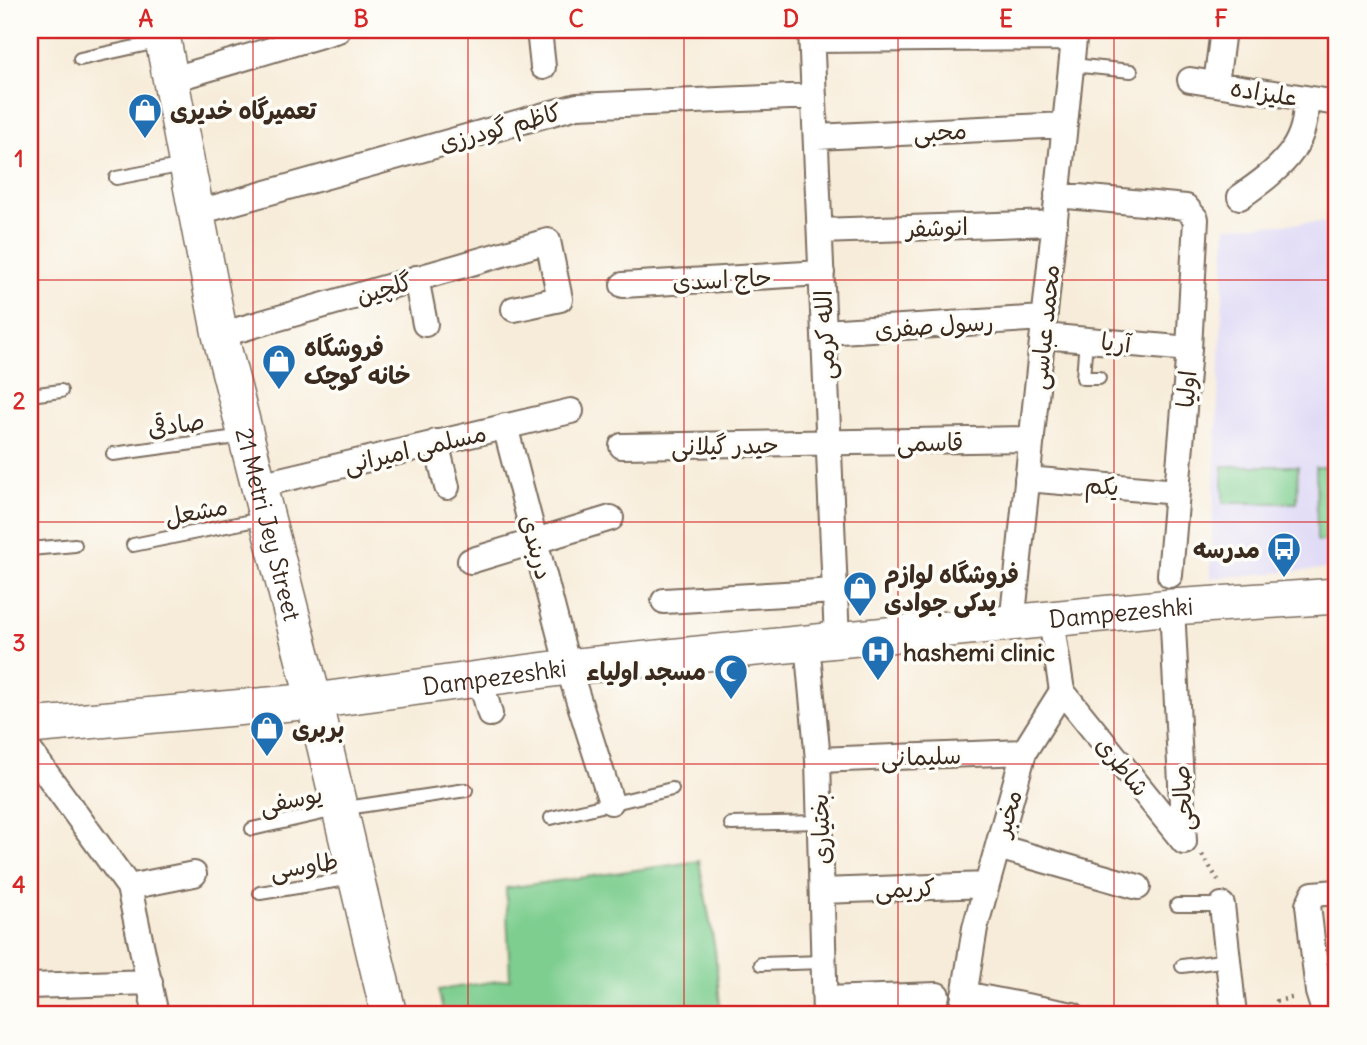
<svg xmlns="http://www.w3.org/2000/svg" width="1367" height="1045" font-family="Delius,'Playpen Sans Arabic',sans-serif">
	<rect width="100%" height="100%" fill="#fdfcf7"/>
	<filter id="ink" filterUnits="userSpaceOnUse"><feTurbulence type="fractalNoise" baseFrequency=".0143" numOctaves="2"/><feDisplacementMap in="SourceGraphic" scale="14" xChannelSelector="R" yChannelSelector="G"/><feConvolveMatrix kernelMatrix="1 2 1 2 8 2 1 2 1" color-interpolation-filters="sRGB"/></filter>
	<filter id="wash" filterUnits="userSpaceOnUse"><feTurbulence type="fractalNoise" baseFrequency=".00686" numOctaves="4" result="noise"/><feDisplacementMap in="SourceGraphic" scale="28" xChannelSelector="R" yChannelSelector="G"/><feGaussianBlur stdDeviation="1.57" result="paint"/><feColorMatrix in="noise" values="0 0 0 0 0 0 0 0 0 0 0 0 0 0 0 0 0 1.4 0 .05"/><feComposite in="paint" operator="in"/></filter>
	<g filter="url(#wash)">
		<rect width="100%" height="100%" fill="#f7ecd9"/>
		<path fill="#dcd6f6" d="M1337 222V568L1210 578 1226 226Z"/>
		<path fill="#7dce8f" stroke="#5c7c56" stroke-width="2" d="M1223 466H1298L1297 503H1223Z
			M1316 467H1337V541H1317Z
			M699 861 715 950 721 1015H444L438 990 510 979 506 888Z"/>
	</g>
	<g filter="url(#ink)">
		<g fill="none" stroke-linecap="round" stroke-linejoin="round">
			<g stroke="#7d6e5f" stroke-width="16">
				<path id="lane" d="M80 59 162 41
					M1072 65 1131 71
					M116 178 184 165
					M30 243H33
					M1086 339 1083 378H1099
					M30 395 61 391
					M113 454 244 436
					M133 545 266 518
					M30 549 75 545
					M551 818 672 789
					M731 824 820 822
					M252 829 340 809 466 790
					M260 893 353 878
					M1177 905H1222
					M761 964 823 962
					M1182 966 1229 960"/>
			</g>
			<g stroke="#7d6e5f" stroke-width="28">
				<path id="street" d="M539 30 543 67
					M811 30 837 640
					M812 40 1074 38
					M170 80 338 30
					M1190 80 1337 103
					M1216 84 1223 30
					M816 137 1065 125
					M1057 195 1186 207 1196 219 1189 349 1170 575
					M1240 197C1277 171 1310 147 1305 98
					M195 213 577 106 814 96
					M820 231 1055 223
					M416 278 425 324
					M623 285 822 273
					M824 332 1044 318
					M220 335 548 241 560 299 514 309
					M1043 336 1189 349
					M505 426 568 667 611 802
					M436 442 447 487
					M622 446 1032 439
					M1027 479 1177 492
					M259 485 571 411
					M470 561 611 518
					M664 601 835 591
					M1172 607 1184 842
					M1012 624 1075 30
					M807 643 818 760 825 1015
					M480 678 490 714
					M1062 691 1184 842
					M30 751 129 887 156 1015
					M818 760 1024 752
					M998 847 1138 887
					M129 887 194 874
					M822 891 987 885
					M1337 892 1313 894 1308 905 1318 992 1325 1014H1337
					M1222 905 1234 1015
					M30 986 150 982
					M964 994 1073 1015
					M825 999 937 995
					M961 1015 975 928 1024 752 1062 691 1051 620"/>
			</g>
			<g stroke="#7d6e5f" stroke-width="38">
				<g id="secondary">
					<path id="s1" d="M161 30 220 335 314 701 389 1015"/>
					<path id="s2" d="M30 726 314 701 568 667 837 640 1172 607 1337 596"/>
				</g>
			</g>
			<path stroke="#7d6e5f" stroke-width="4.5" stroke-dasharray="2 5" stroke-linecap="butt" d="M1202 855 1220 883
				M1276 1015 1274 1009 1277 1001 1296 997"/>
			<use href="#lane" stroke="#fff" stroke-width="12"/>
			<use href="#street" stroke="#fff" stroke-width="24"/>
			<use href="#secondary" stroke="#fff" stroke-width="35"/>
		</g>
	</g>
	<path fill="none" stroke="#d62828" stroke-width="2" stroke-opacity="0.55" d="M253 30V1015M468 30V1015M684 30V1015M898 30V1015M1114 30V1015M30 280H1337M30 522H1337M30 764H1337"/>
	<defs>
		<g id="shop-pin" transform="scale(1.75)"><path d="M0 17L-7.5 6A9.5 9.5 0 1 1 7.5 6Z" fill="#1f6fb2" stroke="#fdfcf7"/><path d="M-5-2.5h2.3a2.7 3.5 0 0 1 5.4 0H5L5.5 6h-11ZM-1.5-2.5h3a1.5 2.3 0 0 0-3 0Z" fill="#fff"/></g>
		<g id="bus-pin" transform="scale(1.75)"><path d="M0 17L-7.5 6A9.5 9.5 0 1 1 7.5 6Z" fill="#1f6fb2" stroke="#fdfcf7"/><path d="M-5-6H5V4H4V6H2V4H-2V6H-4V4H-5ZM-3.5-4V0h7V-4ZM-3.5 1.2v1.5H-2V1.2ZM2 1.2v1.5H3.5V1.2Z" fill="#fff"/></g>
		<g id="hospital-pin" transform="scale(1.75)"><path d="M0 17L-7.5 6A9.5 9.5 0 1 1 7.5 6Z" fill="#1f6fb2" stroke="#fdfcf7"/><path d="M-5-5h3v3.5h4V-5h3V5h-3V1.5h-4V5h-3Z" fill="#fff"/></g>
		<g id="mosque-pin" transform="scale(1.75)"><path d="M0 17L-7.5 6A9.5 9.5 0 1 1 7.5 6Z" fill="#1f6fb2" stroke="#fdfcf7"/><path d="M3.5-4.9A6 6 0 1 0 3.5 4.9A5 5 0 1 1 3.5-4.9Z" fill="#fff"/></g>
	</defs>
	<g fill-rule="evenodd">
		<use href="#shop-pin" x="145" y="110"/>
		<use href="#shop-pin" x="279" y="361"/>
		<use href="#bus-pin" x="1284" y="549"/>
		<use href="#shop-pin" x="860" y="588"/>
		<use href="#hospital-pin" x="878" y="652"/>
		<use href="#mosque-pin" x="731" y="671"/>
		<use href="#shop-pin" x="267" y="728"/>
	</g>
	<g text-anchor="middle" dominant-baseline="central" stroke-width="7" stroke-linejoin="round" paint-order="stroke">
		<g font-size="24" fill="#3b2a1e" stroke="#fdfcf7">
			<text transform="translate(1264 92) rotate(9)">علیزاده</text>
			<text transform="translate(500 127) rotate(-15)">کاظم گودرزی</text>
			<text transform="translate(940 131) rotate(-3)">محبی</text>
			<text transform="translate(937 227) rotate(-2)">انوشفر</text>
			<text transform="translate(722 279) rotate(-3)">حاج اسدی</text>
			<text transform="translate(384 288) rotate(-16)">گلچین</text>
			<text transform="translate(934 325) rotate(-4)">رسول صفری</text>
			<text transform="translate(1044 327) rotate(-84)">محمد عباسی</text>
			<text transform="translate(824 335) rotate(-92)">الله کرمی</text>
			<text transform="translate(1116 342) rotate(6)">آریا</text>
			<text transform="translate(1186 389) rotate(-85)">اولیا</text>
			<text transform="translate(176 424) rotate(-8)">صادقی</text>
			<text transform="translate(930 442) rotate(-1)">قاسمی</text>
			<text transform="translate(725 445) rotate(-1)">حیدر گیلانی</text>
			<text transform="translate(415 448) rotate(-13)">مسلمی امیرانی</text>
			<text transform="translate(1102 485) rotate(5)">یکم</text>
			<text transform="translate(196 511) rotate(-11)">مشعل</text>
			<text stroke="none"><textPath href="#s1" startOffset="506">21 Metri Jey Street</textPath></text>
			<text transform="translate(537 547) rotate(75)">دربندی</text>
			<text stroke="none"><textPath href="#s2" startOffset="1097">Dampezeshki</textPath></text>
			<text stroke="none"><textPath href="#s2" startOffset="467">Dampezeshki</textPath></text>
			<text transform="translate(921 756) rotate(-2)">سلیمانی</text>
			<text transform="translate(1123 766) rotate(51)">شاطری</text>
			<text transform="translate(1182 798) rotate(-94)">صالحی</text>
			<text transform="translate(291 799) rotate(-12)">یوسفی</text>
			<text transform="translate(1007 813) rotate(-74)">مخبر</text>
			<text transform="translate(820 829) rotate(-92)">بختیاری</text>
			<text transform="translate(304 865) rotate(-9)">طاوسی</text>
			<text transform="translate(905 888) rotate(-2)">کریمی</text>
		</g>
		<g font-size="24" font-weight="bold" fill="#3b2a1e" stroke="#fdfcf7" text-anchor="start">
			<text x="170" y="110">تعمیرگاه خدیری</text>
			<text x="304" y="347">فروشگاه<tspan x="304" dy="28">خانه کوچک</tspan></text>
			<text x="1260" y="549" text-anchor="end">مدرسه</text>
			<text x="884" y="574">فروشگاه لوازم<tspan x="884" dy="28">یدکی جوادی</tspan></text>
			<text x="903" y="652">hashemi clinic</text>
			<text x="706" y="671" text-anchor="end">مسجد اولیاء</text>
			<text x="292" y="728">بربری</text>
		</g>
	</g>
	<rect width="1367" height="1045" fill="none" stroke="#fdfcf7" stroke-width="77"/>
	<rect x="38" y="38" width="1290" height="968" fill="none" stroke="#d62828" stroke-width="2.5"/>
	<g font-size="23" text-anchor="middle" font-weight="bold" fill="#d62828">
		<text x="146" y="27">A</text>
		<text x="361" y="27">B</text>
		<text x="576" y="27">C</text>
		<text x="791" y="27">D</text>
		<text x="1006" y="27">E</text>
		<text x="1221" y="27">F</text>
		<text x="19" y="167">1</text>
		<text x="19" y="409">2</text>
		<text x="19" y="651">3</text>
		<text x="19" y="893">4</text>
	</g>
</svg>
